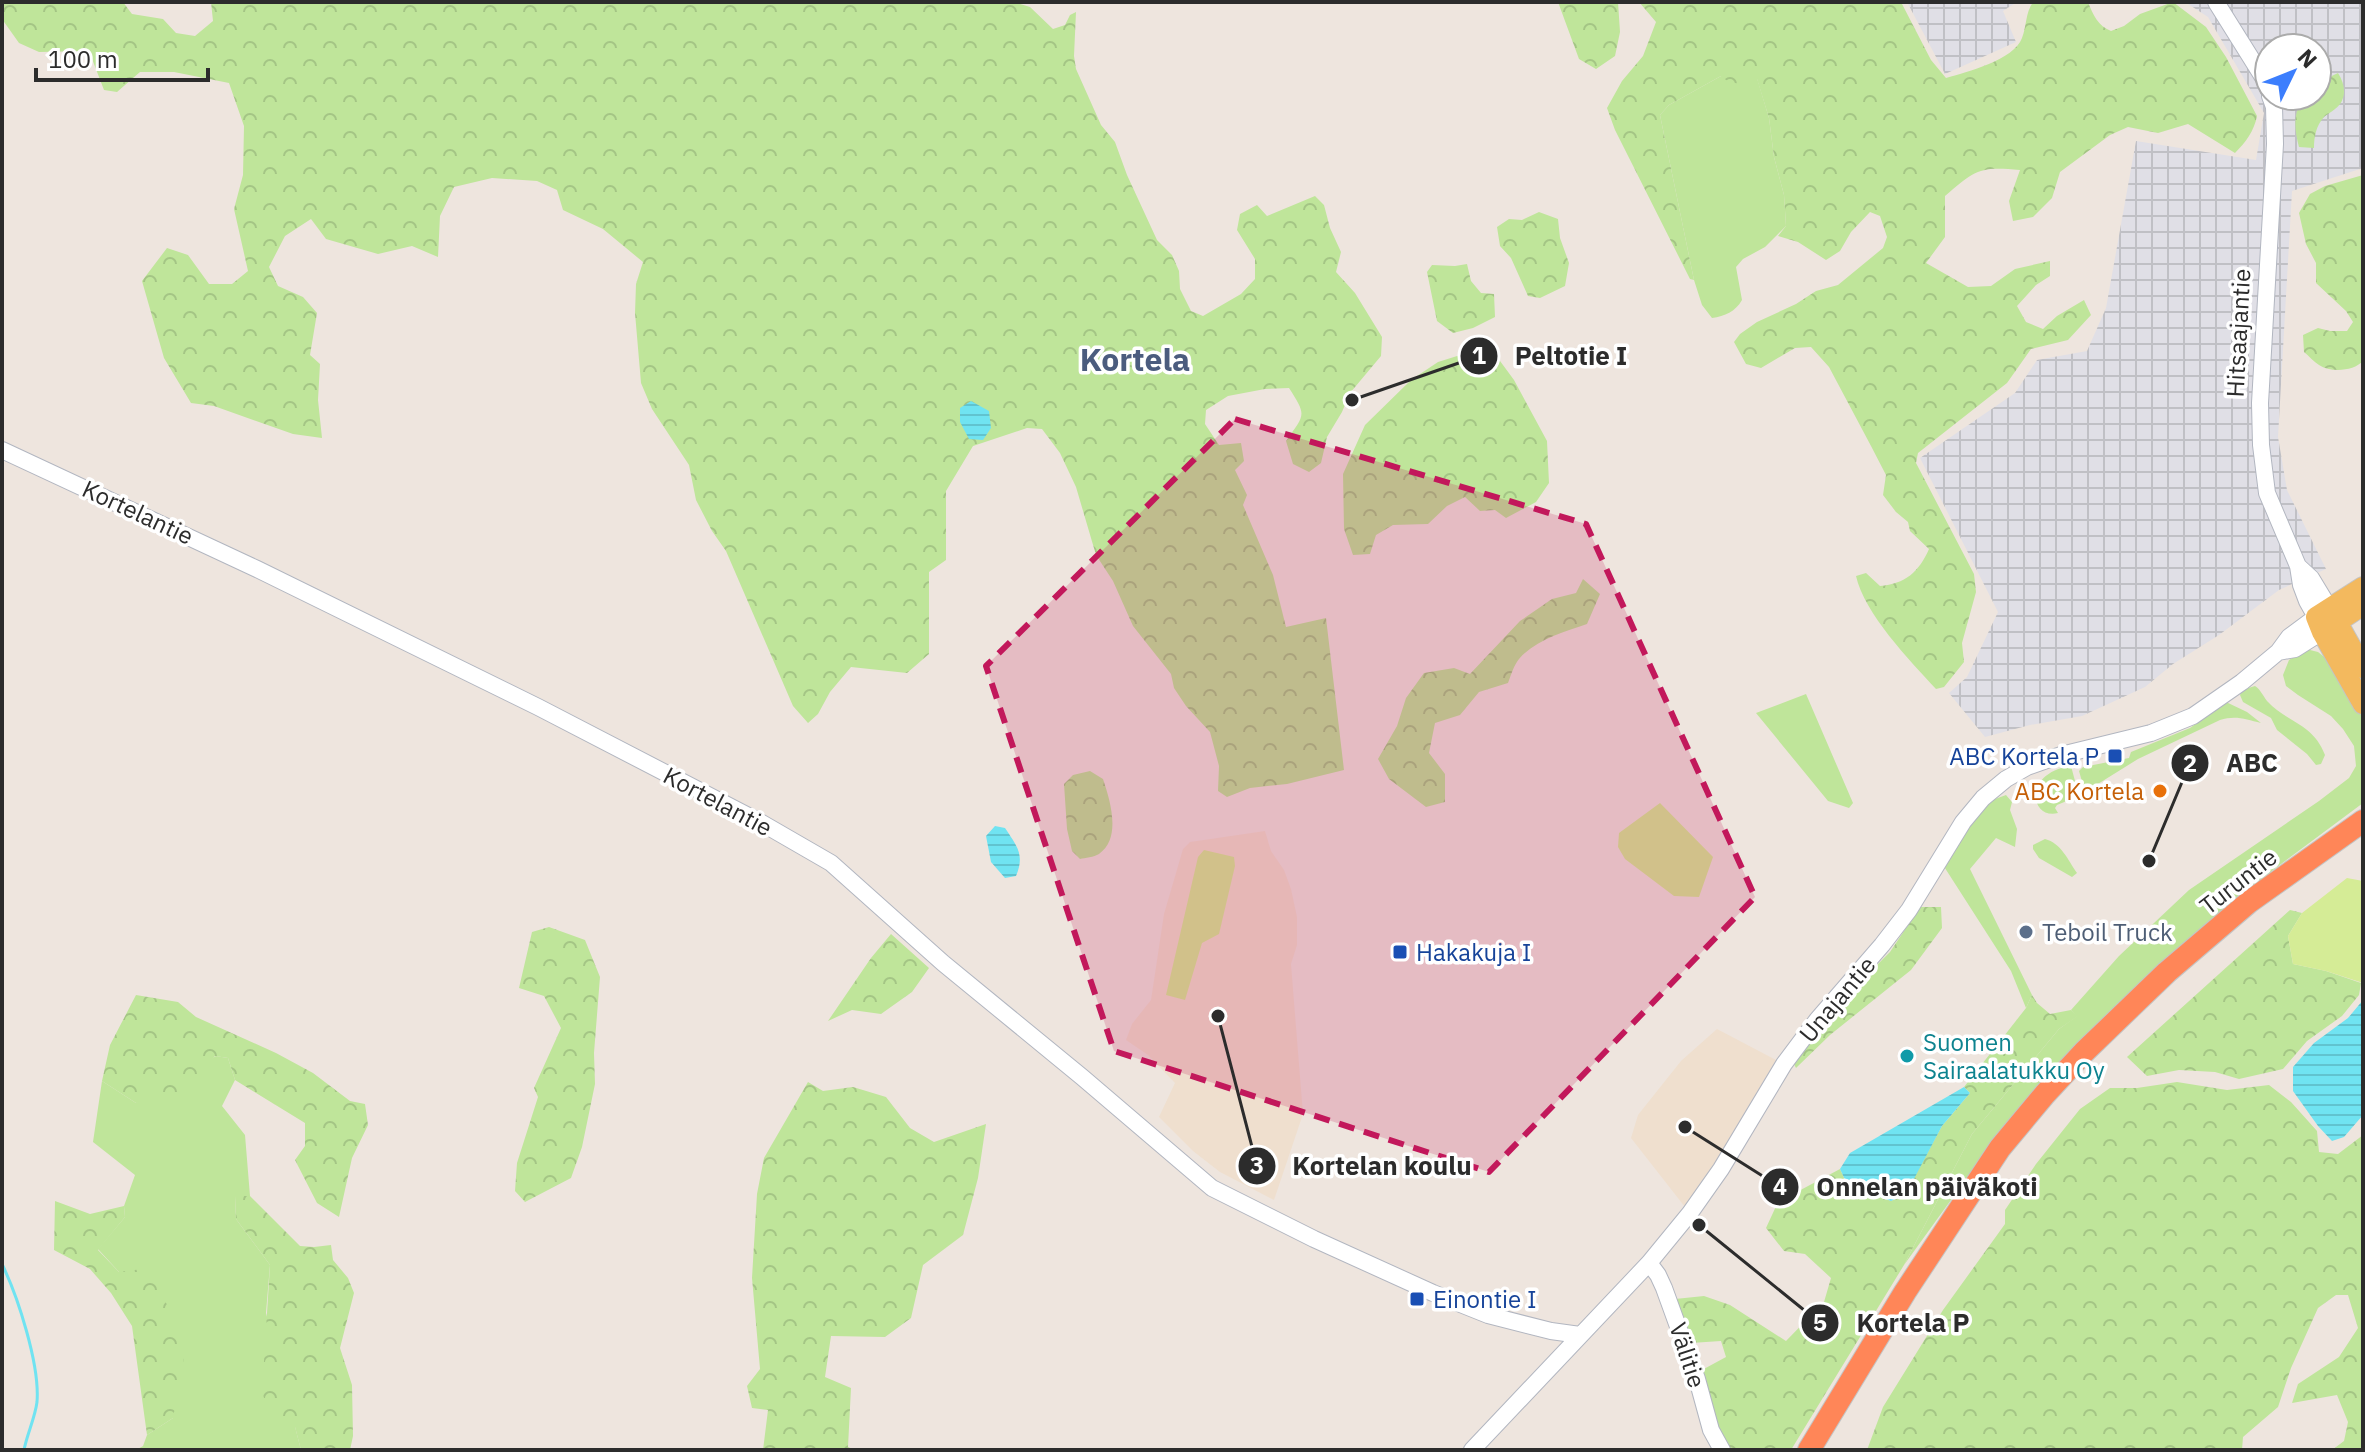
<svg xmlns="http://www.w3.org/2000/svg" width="2365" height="1452" font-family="'IBM Plex Sans',sans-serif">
	<defs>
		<pattern id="industrial-grid" width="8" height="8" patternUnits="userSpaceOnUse" patternTransform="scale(2)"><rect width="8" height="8" fill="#e0dfe6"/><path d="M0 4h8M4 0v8" fill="none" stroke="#c0c0c5"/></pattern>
		<pattern id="forest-crowns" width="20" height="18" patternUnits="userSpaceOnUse" patternTransform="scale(2)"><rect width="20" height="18" fill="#bfe59a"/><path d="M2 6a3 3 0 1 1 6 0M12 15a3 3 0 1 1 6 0" fill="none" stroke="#a4c585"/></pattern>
		<pattern id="water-rules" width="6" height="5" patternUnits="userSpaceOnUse" patternTransform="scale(2)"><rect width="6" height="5" fill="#70e3f1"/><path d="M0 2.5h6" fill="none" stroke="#61c3cf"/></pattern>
	</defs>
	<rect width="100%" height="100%" fill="#eee5de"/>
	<path fill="url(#industrial-grid)" fill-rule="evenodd" d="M1907 2H2017L2003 11 2016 42 1945 74Z
		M2185 2H2363V168L2292 191 2278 437 2287 490 2326 569 2279 590 2219 635 2173 664 2145 687 2082 716 2030 725 1985 737 1949 693 1967 677 1998 612 1920 458 2015 393 2037 360 2087 351 2106 308 2136 141 2256 160 2264 113 2208 17ZM2269 48H2317V96H2269Z"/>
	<path fill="#efdfce" d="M1265 831 1271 851 1284 870 1291 889 1297 917V945L1291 964 1303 1114 1274 1200 1220 1172 1193 1151 1159 1117 1175 1083 1148 1055 1126 1040 1132 1024 1151 1000 1164 914 1183 849 1190 842Z
		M1717 1029 1776 1060 1712 1168 1685 1207 1631 1138 1638 1115 1681 1061Z"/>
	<path fill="#bfe59a" d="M1721 76 1757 78 1769 118 1774 157 1784 195 1786 226 1765 247 1743 259 1736 267 1742 300C1735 312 1725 316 1712 318L1702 305 1694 280 1660 115 1669 105Z
		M2306 649 2318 652 2328 660 2363 718V803L2273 870 2173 953 1977 1164 1904 1265 1972 1134 2059 1029 2077 1016 2071 1010 2119 956 2189 890 2319 801 2349 778 2356 766 2354 746 2343 729 2331 716 2298 695 2286 686 2283 675 2289 660Z
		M2255 686C2261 690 2263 696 2267 701 2287 723 2313 723 2325 755L2321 764 2316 765 2307 754 2277 730 2271 718 2243 702 2240 695 2242 690Z
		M1806 694 1853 803 1849 808 1828 801 1756 713Z
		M2226 702 2247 712 2261 723C2246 719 2235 715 2220 720L2138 759 2085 792 2079 771 2083 767 2129 758 2131 752 2190 728Z
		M2071 766 2079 796 2057 805 2055 808 2058 813C2030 820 2022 773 2071 766Z
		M2006 795 2012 802 2010 810 2017 829 2015 847 1996 838 1970 869 2032 995 2026 1008 2011 971 1943 865 1987 802Z
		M2045 839C2061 843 2068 860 2077 873L2072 877 2039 858 2033 849V845Z
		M216 1056 228 1058 235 1080 222 1106 245 1135 250 1196H235L236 1219 270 1265 266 1313 301 1450H136L143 1446 147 1435 173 1418 119 1272 98 1249 125 1217 124 1206 135 1175 93 1142 102 1081 136 1103Z"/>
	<path fill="url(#forest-crowns)" d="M3 2H123L132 14 163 19 176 33 195 36 213 21 211 2H1014L1030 7 1053 29 1065 25 1070 15 1076 12 1074 56 1076 69 1101 125 1115 142 1127 175 1157 240 1172 255 1179 271 1180 289 1191 311 1203 316 1241 294 1255 279V259L1237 230 1240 214 1257 205 1267 216 1315 196 1324 205 1330 228 1341 252 1336 272 1355 293 1382 337 1381 356 1350 393 1342 412 1327 437 1321 463 1309 472 1293 464 1286 441C1305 414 1307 416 1289 388L1265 389 1228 396 1206 410 1205 424 1219 445 1241 443 1244 461 1235 470 1247 495 1243 505 1273 575 1286 627 1326 618 1344 770 1287 784 1250 788 1227 797 1218 791 1219 766 1210 732 1186 706 1174 688 1171 674 1133 626 1113 581 1096 555 1076 487 1060 453 1042 429 1027 428 973 446 946 491V560L929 572V654L907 673 851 667 830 692 818 714 808 723 793 706 726 551 712 531 696 500 689 465 652 409 641 383 635 313 636 284 643 262 603 229 563 210 557 190 537 181 492 178 454 187 440 216 438 257 412 246 378 254 326 239 311 219 285 236 269 267 278 286 303 297 317 313 310 355 320 364 318 400 322 438 293 434 214 406 191 403 164 358 142 281 167 248 188 255 209 284H232L248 271 234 209 243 175 244 126 229 83 174 72H140L117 92 104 90 89 51 39 52 19 43 2 19Z
		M1558 2H1618L1620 32 1615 56 1596 69 1579 59Z
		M1639 2H1901L1931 60 1946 78C1967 72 2014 60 2022 38 2027 25 2025 14 2033 2H2088C2093 15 2098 26 2111 31L2124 26 2140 14 2173 2 2206 27 2226 57 2257 116C2254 131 2246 142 2235 153L2188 124 2158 133 2128 127 2110 135 2060 172 2052 198 2033 217 2013 221 2009 201 2020 170C1979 166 1975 170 1945 196V237L1926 263 1968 287 1991 286 2015 269 2050 261V276L2036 285 2017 306 2026 322 2043 329 2057 316 2084 300 2091 315 2068 340 2031 349 2007 383 1918 453 1916 463 1974 574 1976 592 1962 643 1964 662 1944 687 1936 689C1910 661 1864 613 1856 576L1866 573 1880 586C1905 584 1919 572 1929 549L1910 531 1908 522 1896 512 1883 495 1886 475 1871 446 1829 367 1811 347 1795 348 1761 368 1746 364 1734 342 1740 334 1757 322 1796 304 1816 291 1838 285 1883 248 1887 237 1880 216 1870 212 1851 232 1840 251 1826 260 1798 242 1778 236 1786 226 1784 195 1774 157 1769 118 1757 79C1741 82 1735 88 1721 76L1669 105 1660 115 1694 280 1690 279 1615 130 1607 108 1622 81 1643 56 1656 22Z
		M2338 73C2346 85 2347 100 2335 109 2332 112 2327 114 2324 117 2316 126 2314 137 2314 148L2299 147C2294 129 2293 112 2304 96H2317V83Z
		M2363 175V361C2354 371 2331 373 2319 365 2314 362 2309 356 2304 352L2303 335 2318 328 2330 331H2347L2353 322 2346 311 2316 283V263L2306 244 2299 213 2310 194 2325 186Z
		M1539 212 1558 219 1560 238 1569 263 1565 286 1540 298 1528 296 1511 258 1500 246 1497 227 1509 219 1522 220Z
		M1467 264 1471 281 1481 293 1494 294 1495 317 1473 328 1453 333 1437 321 1427 272 1432 265 1455 266Z
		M1489 346 1514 380 1547 441 1549 483 1536 502 1506 518 1495 510 1480 511 1465 497 1447 506 1428 524 1393 525 1376 535 1370 554 1353 555 1344 529 1343 474 1365 425 1411 380 1438 362Z
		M1583 579 1600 594 1587 624C1564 632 1535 640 1519 659 1514 665 1511 675 1508 683L1479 692 1460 715 1435 723 1429 753 1445 774V802L1426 807 1389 779 1378 759 1397 726 1406 698 1424 673 1454 668 1470 674 1520 621 1552 599 1576 593Z
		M1090 771 1103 779C1110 800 1122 838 1099 854 1094 857 1085 858 1080 859L1072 851 1067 829 1064 784 1073 775Z
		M1920 907H1941L1942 928 1911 970 1830 1035 1796 1068 1793 1062 1856 986 1890 952Z
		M2290 910 2302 913 2288 936 2293 964 2326 971 2361 983 2359 995 2342 1016 2307 1041 2283 1069 2239 1079 2215 1072 2179 1070 2147 1076 2127 1057Z
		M549 927 585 940 600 977 594 1053 595 1084 582 1147 571 1178 525 1202 515 1191 517 1163 538 1097 534 1088 561 1028 544 996 519 988 532 932Z
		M891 934 929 968 912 992 881 1014 852 1010 828 1021 871 958Z
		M136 995 178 1002 196 1017 276 1053 313 1073 350 1101 365 1104 368 1125 352 1158 339 1217 317 1203 295 1160 305 1146V1123L235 1080 228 1058 215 1056 179 1100 136 1103 102 1081 110 1045Z
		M2032 995 2037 1003 2050 1014 2071 1010 2078 1016 2059 1029 1972 1134 1904 1265 1791 1450H1730L1722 1440 1702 1370 1726 1357 1721 1341 1691 1343 1675 1299 1704 1296 1730 1305 1786 1341 1824 1302 1831 1278 1805 1254 1784 1251 1766 1228 1778 1202 1840 1169 1847 1184 1891 1201 1905 1194 1942 1126 1970 1093 1964 1087 2026 1008Z
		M808 1082 823 1091 853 1087 886 1097 910 1128 934 1142 986 1124 978 1178 963 1235 923 1265 911 1318 885 1337 831 1336 825 1377 851 1388 848 1447 855 1450H763L768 1410 752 1408 747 1386 760 1369 752 1278 757 1194 764 1158Z
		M2177 1082 2227 1090 2269 1085 2291 1102 2317 1131 2319 1152 2338 1154 2363 1135V1450H2332L2344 1441 2348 1422 2337 1395 2292 1403 2298 1384 2339 1357 2358 1328 2348 1295H2336L2318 1308 2291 1368 2278 1407 2243 1437 2242 1450H1867L1883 1407 1943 1310 2005 1224V1210L2036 1164 2080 1109 2110 1088H2137Z
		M235 1196H250L300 1246 314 1247 331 1245 333 1260 348 1278 354 1293 340 1348 352 1385 353 1436 350 1450H301L295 1427 273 1420 262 1393 270 1265 236 1219Z
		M55 1201 90 1214 124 1206 125 1217 98 1250 119 1272 150 1268 186 1346 173 1418 147 1435 132 1326 111 1293 90 1269 54 1250Z"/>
	<path fill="#d5ec96" d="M1660 803 1713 857 1699 897 1674 896 1625 859 1618 847 1619 833Z
		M1204 850 1234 857 1235 866 1219 934 1202 943 1185 1000 1166 995 1198 857Z
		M2347 878 2363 881V983L2326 971 2293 964 2288 936 2302 913Z"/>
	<path fill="url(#water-rules)" d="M971 401 989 411 991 428 983 440 969 439 960 422V408Z
		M995 826 1005 828C1017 846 1025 855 1016 876L1005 878 991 862 986 836Z
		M2363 1000V1115L2344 1137 2332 1141 2318 1126 2293 1091V1067L2314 1043 2348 1018Z
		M1964 1087 1970 1093 1942 1126 1906 1194 1891 1201 1847 1184 1840 1169 1850 1153Z"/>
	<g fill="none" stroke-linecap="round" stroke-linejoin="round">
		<path stroke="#70e3f1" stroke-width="3" d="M2 1264C18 1297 40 1365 37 1402 35 1418 27 1434 24 1450"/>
		<g stroke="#b2b6c0" stroke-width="18">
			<path id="minor" d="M2216 2 2266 82 2269 91
				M2 450 257 569 538 707 760 822 831 863 943 963 1082 1077 1212 1188 1314 1239 1433 1293 1488 1315 1551 1331 1580 1335
				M2298 566 2311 578 2334 616
				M2278 652 2295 649 2322 632
				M1649 1263 1658 1275 1664 1288 1697 1379 1711 1430 1722 1450
				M1472 1450 1649 1263 1690 1213 1721 1169 1784 1064 1817 1020 1882 945 1909 910 1963 822 1983 798 2006 779 2027 767 2061 755 2151 733 2193 716 2242 682 2278 652 2289 637 2316 617 2307 601 2301 585 2298 566 2267 493 2261 445 2260 403 2275 144 2274 107 2270 96"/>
		</g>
		<g stroke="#c4c4c4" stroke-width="22">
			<path id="major" d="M2363 587 2316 617 2322 632 2363 704
				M2337 622 2363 668
				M2325 630 2363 605"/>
		</g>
		<g stroke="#c4c4c4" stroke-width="24">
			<path id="highway" d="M1809 1450 1905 1292 2000 1148 2045 1094 2084 1052 2167 972 2249 902 2363 821"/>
		</g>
		<use href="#minor" stroke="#fff" stroke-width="16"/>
		<use href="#major" stroke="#f3b95e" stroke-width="20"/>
		<use href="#highway" stroke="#ff8658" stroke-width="22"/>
	</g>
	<path fill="#c2185b" fill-opacity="0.2" stroke="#c2185b" stroke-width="6" stroke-dasharray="16 10" stroke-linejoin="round" d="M1235 419 1586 524 1755 897 1489 1172 1114 1051 986 666Z"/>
	<g fill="#1a4fb4" stroke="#fff" stroke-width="3">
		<rect x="2107" y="748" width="16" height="16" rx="4"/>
		<rect x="1392" y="944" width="16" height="16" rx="4"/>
		<rect x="1409" y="1291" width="16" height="16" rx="4"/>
	</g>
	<circle fill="#e8710a" stroke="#fff" stroke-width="3" cx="2160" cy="791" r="8"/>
	<circle fill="#5c6f8a" stroke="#fff" stroke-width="3" cx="2026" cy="932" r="8"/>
	<circle fill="#0f9aa8" stroke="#fff" stroke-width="3" cx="1907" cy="1056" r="8"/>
	<g text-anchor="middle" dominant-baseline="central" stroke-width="7" stroke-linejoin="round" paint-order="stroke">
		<g font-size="24" fill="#2c2c2c" stroke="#fff">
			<text transform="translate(2238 333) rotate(-87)">Hitsaajantie</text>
			<text transform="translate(138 512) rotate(25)">Kortelantie</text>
			<text transform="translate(718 801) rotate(28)">Kortelantie</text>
			<text transform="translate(2238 881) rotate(-38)">Turuntie</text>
			<text transform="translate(1837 999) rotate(-50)">Unajantie</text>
			<text transform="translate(1688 1355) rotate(72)">Välitie</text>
		</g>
		<g font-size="24" fill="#164399" stroke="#fff" text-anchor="start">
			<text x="2099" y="756" text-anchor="end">ABC Kortela P</text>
			<text x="1416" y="952">Hakakuja I</text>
			<text x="1433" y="1299">Einontie I</text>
		</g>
		<g font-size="24" fill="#c56008" stroke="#fff" text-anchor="end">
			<text x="2144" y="791">ABC Kortela</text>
		</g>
		<g font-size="24" fill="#4e5e75" stroke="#fff" text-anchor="start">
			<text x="2042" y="932">Teboil Truck</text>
		</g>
		<g font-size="24" fill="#0d838f" stroke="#fff" text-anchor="start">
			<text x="1923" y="1042">Suomen<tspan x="1923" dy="28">Sairaalatukku Oy</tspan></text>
		</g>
		<g font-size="32" font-weight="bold" fill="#4b5c7e" stroke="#fff">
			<text x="1135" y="359">Kortela</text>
		</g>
	</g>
	<path fill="none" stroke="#2c2c2c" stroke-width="3" d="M1352 400L1479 356M2149 861L2190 763M1218 1016L1257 1166M1685 1127L1780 1187M1699 1225L1820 1323"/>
	<g fill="#2c2c2c" stroke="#fff" stroke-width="3">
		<circle cx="1352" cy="400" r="8"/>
		<circle cx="2149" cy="861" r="8"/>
		<circle cx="1218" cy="1016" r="8"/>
		<circle cx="1685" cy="1127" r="8"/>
		<circle cx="1699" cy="1225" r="8"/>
		<circle cx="1479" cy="356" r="20"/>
		<circle cx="2190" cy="763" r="20"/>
		<circle cx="1257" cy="1166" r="20"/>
		<circle cx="1780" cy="1187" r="20"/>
		<circle cx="1820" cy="1323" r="20"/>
	</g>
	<g font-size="24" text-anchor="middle" font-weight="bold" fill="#fff">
		<text x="1479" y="364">1</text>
		<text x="2190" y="772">2</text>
		<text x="1257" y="1174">3</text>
		<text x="1780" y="1195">4</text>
		<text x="1820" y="1331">5</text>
	</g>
	<g font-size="26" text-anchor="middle" font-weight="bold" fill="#2c2c2c" stroke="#fff" stroke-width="7" stroke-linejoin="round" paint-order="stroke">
		<text x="1571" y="365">Peltotie I</text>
		<text x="2252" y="772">ABC</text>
		<text x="1382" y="1175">Kortelan koulu</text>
		<text x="1927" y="1196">Onnelan päiväkoti</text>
		<text x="1913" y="1332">Kortela P</text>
	</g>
	<rect width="2365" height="1452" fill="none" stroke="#2c2c2c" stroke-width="8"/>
	<g transform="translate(2293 72) rotate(47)"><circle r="38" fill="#ffffff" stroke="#ababab" stroke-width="2"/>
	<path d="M0-6L14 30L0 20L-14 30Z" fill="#3c7efd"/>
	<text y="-12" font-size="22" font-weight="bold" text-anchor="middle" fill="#2c2c2c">N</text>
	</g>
	<path d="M36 68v12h172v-12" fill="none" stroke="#2c2c2c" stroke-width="4"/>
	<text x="48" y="68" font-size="24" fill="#2c2c2c" stroke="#ffffff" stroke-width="6" paint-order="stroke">100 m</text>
</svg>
